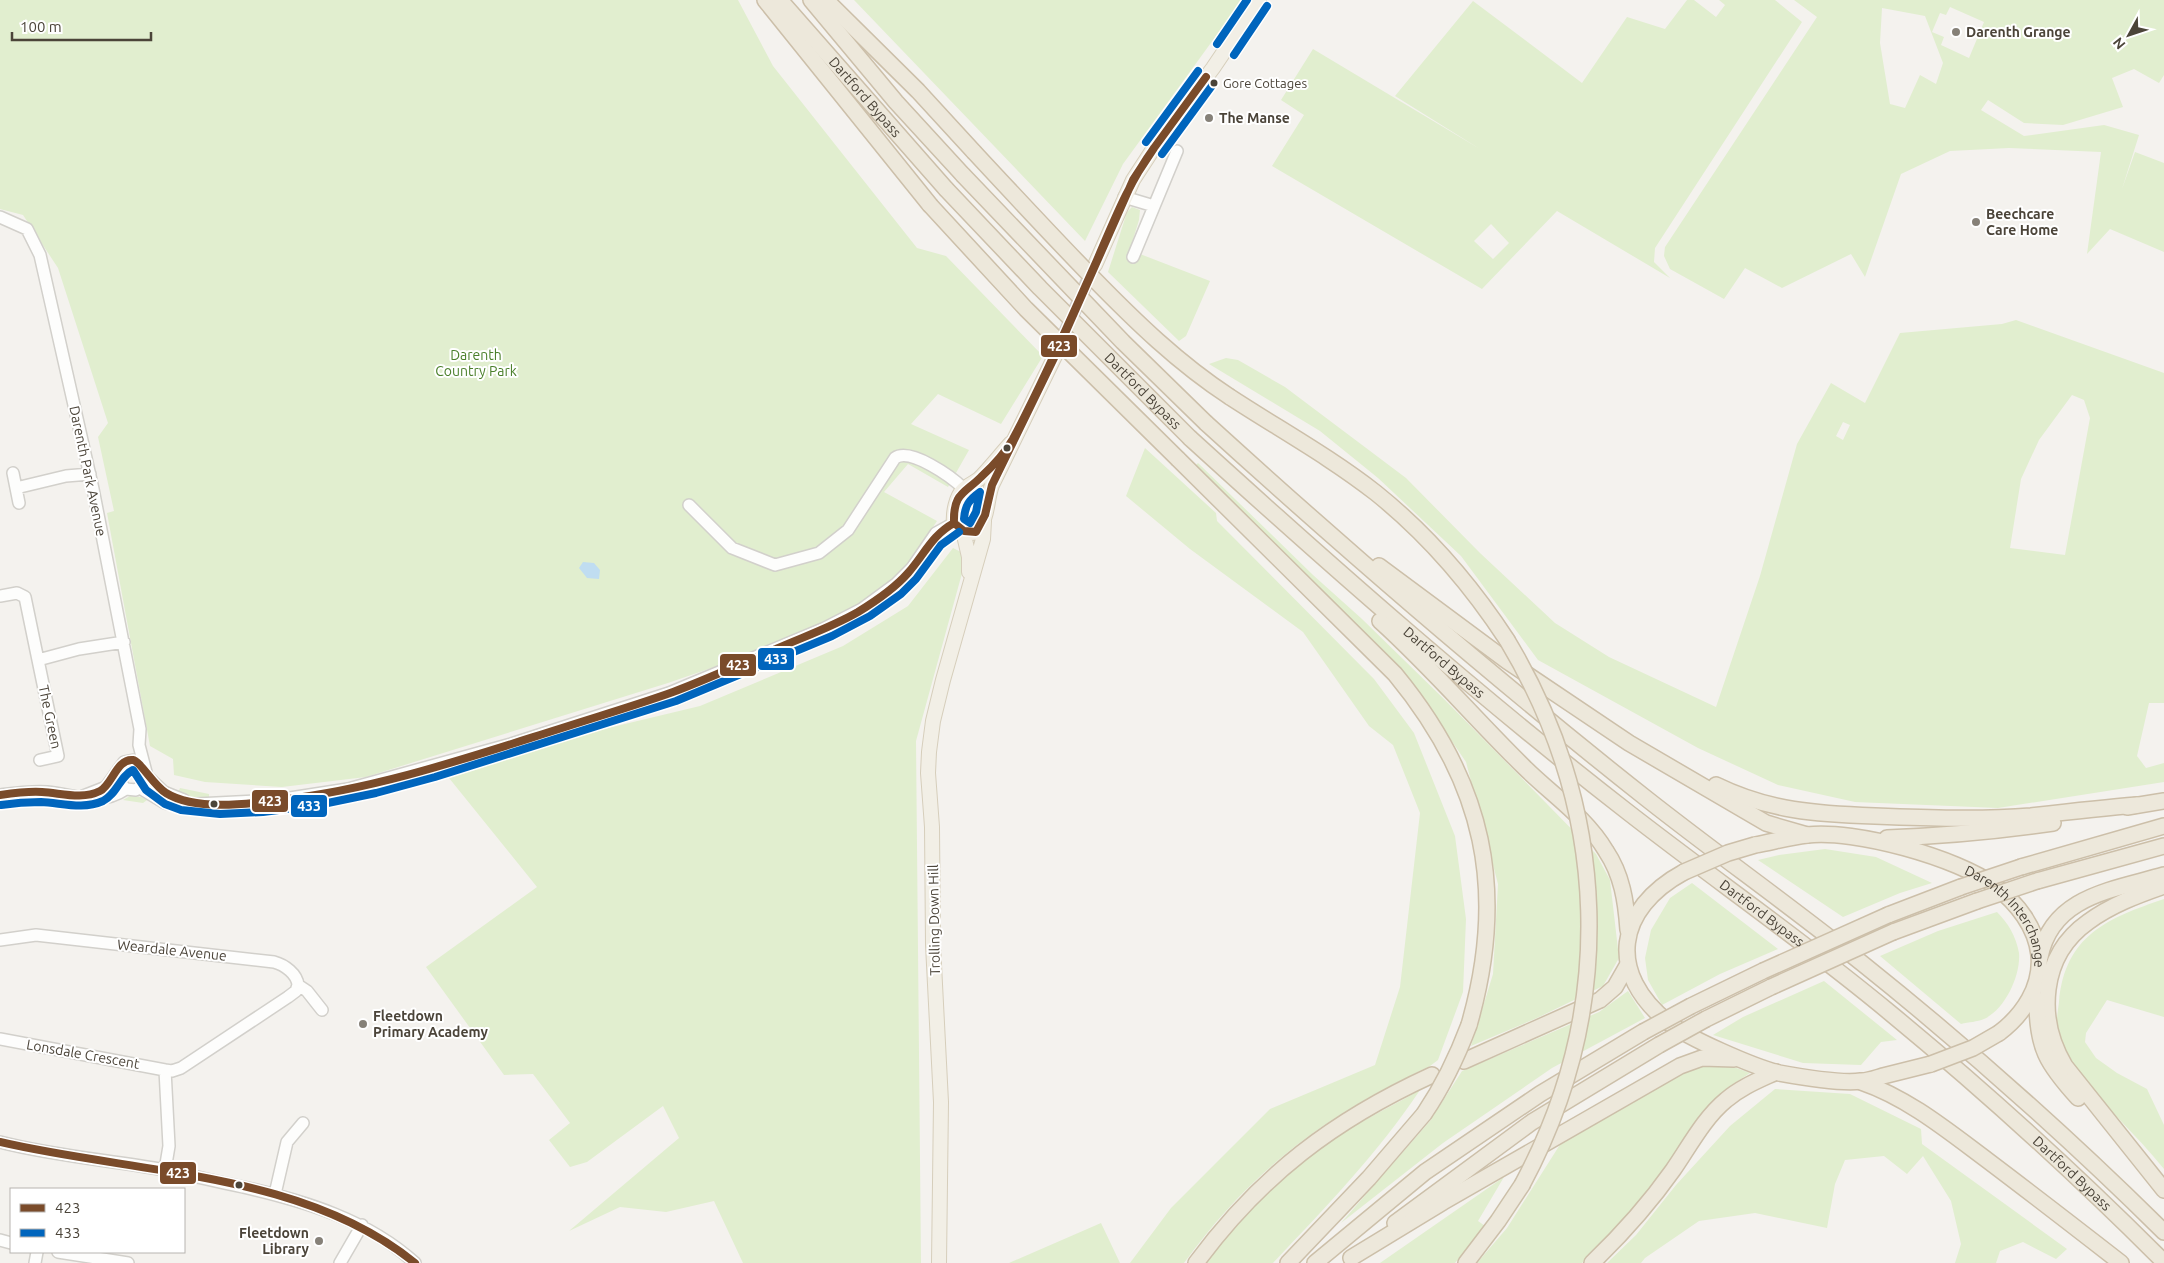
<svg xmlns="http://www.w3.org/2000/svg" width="2164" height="1263" font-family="Ubuntu,sans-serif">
	<rect width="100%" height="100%" fill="#f4f2ee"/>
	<path fill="#e1eecf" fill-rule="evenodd" d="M0 0H738L773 66 917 248 946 256 1043 356 1001 424 938 394 911 424 969 450 948 487 908 464 884 492 937 521 909 563 875 597 806 632 746 656 668 683 366 777 282 787 205 782 174 775 173 759 150 746 107 513 114 511 98 437 108 423 58 268 23 215 0 209Z
		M854 0H1242L1123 164 1085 241Z
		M1687 0H1694L1716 17 1725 5 1719 0H1775L1802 22 1655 248 1654 262 1670 278 1557 211 1482 289 1272 166 1304 115 1281 100 1313 49 1480 149 1395 96 1473 1 1582 83 1627 17 1665 29ZM1491 224 1509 243 1493 259 1474 241Z
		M1794 0H2164V75L2159 83 2134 69 2112 78 2123 107 2063 125 2024 123 1988 100 1981 110 2024 136 2104 125 2139 135 2122 189 2135 152 2164 163V252L2110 229 2087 254 2101 152 2009 148 1950 151 1901 174 1865 277 1851 254 1782 288 1745 268 1724 299 1670 269 1664 256 1665 247 1817 17ZM1950 7 1984 22 1969 58 1941 45 1944 37 1932 32 1940 13 1946 15ZM1882 8 1925 16 1943 63 1936 84 1920 75 1905 108 1890 104 1880 43Z
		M1132 207 1140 210 1139 220 1127 259 1136 262 1140 254 1210 281 1186 336 1179 341 1108 272 1127 212Z
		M2016 320 2164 373V703H2149L2137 756 2146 768 2164 763V782L1998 808 1855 802 1778 785 1698 748 1538 660 1461 556 1378 478 1320 431 1209 364 1226 358 1238 360 1285 387 1406 478 1480 553 1555 623 1609 657 1716 707 1760 576 1797 444 1831 383 1865 403 1900 333 2002 324ZM2072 395 2084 400 2090 418 2065 555 2010 548 2021 479 2039 440ZM1843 422 1850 425 1843 440 1836 436Z
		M1145 448 1216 513 1217 521 1374 679 1414 733 1455 836 1466 919 1463 992 1438 1060 1430 1066C1326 1115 1252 1169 1184 1263H1130L1171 1208 1270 1109 1375 1065 1400 987 1420 813 1393 745 1369 726 1303 632 1190 549 1126 496Z
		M1198 463 1313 575 1362 619 1445 700 1596 854 1610 880 1619 958 1603 986 1537 1018 1471 1046 1493 974 1498 884 1466 762 1419 693 1368 636 1195 466Z
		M953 548 967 555 916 741 921 1263H743L714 1201 666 1212 620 1207 569 1231 679 1138 663 1106 587 1162 570 1167 549 1140 570 1123 533 1074 504 1075 426 967 537 887 449 778 579 735 700 706 843 646 908 606Z
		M180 788 209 794V797L189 798 183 797 178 793Z
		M130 796 141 797 147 800 143 803 123 800Z
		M1825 849 1876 857 1932 883 1900 893 1843 917 1758 860 1779 855Z
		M1692 883 1778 949 1720 974 1662 1005 1648 980 1645 958 1651 930 1670 898Z
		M2164 899V1017L2107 1000 2086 1033 2085 1042 2096 1058 2117 1073 2147 1089 2164 1125V1169C2137 1135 2102 1105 2077 1069 2072 1061 2057 1037 2057 1028 2056 1020 2058 1010 2059 1002 2065 935 2108 918 2164 899Z
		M1997 912C2008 923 2016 936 2019 953 2021 975 2005 1010 1984 1019 1977 1022 1969 1022 1961 1024L1880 956 1938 931Z
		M1824 981 1897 1040 1881 1042 1861 1065 1803 1063 1713 1035 1743 1017Z
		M1628 991 1645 1018 1552 1068 1443 1143 1341 1223 1430 1121 1462 1071 1599 1012Z
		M1723 1063 1750 1073 1730 1086 1715 1099 1655 1183 1605 1240 1582 1263H1477L1507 1228 1561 1143 1691 1068 1698 1065Z
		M1775 1089 1850 1094 1921 1129 1922 1144 2067 1249 2056 1259 2023 1242 2000 1251 1996 1263H1955L1961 1244 1951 1201 1923 1156 1907 1174 1884 1156 1845 1160 1835 1184 1827 1228 1755 1213 1699 1221 1645 1258 1641 1263H1607L1636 1235 1676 1185 1730 1126Z
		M1420 1090C1378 1153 1325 1208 1273 1263H1205C1240 1220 1278 1176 1324 1145 1354 1124 1389 1108 1420 1090Z
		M1504 1177 1478 1221 1485 1226 1455 1263H1380Z
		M1101 1223 1120 1263H1009Z"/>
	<path fill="#c0ddf1" d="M583 562 594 563 600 570 599 579 587 578 579 568Z"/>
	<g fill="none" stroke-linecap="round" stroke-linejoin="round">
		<path stroke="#d2cfca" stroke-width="14" stroke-dasharray="14 7" stroke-linecap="butt" d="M1057 351 1094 266"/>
		<g stroke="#d2d0cb" stroke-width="14">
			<path id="minor" d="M1124 197 1154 206
				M0 217 27 229 40 255 93 489 140 729 139 745 147 776 145 783 136 790 126 789 118 781V770
				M1133 257 1177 151
				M13 473 19 503
				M16 488 66 476 90 474
				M689 505 732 548 775 565 819 553 848 530 895 458C910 447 952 477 964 489
				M0 596 17 593 25 597 38 660 79 649 124 642
				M38 660 58 756 40 760
				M147 776 164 792 184 800
				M140 788 165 803 177 805 277 800 348 789 511 744 669 693 825 628 862 609 896 584 912 568 936 533 954 523
				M0 795C16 793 31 791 47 792 77 795 99 807 126 789
				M83 796 106 787 124 762 134 760 144 765
				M0 940 36 935 274 962C285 965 297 974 298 985L307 991 322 1010
				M0 1039 165 1070
				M0 1142C54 1156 110 1160 165 1170 191 1175 217 1182 243 1187 305 1201 368 1220 415 1263
				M165 1170 169 1146 165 1070 172 1071 181 1068 288 997 296 991 298 985
				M275 1194 287 1142 303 1123
				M0 1240 11 1243
				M58 1252 128 1263
				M35 1263 37 1252
				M340 1263 362 1225"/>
		</g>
		<g stroke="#d6cebb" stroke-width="16">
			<path id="major" d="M1095 265 1133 180 1161 137 1213 68 1259 0
				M1011 443C1000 455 990 468 979 479 974 483 968 485 963 490 956 497 953 513 954 523 959 530 967 535 976 532 989 518 986 501 992 485L1055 356
				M963 531 969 557V572
				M939 1263 941 1102 933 945 932 827 928 773 929 752 933 721 943 680 983 539 984 521"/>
		</g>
		<g stroke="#ccbfa9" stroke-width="18">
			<g id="highway">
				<path d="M765 0 930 205"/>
				<path id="s1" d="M780 0 946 189"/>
				<path d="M811 0 896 102 963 175"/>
				<path d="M826 0 918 91 974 152"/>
				<path d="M1230 397C1279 429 1330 457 1376 493 1427 534 1471 585 1507 640"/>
				<path d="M1206 423C1349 553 1495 679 1647 799 1718 855 1792 907 1863 964 1968 1048 2068 1137 2164 1232"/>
				<path id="s2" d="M1190 438C1333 568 1477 695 1629 813 1715 880 1805 942 1889 1012 1985 1091 2076 1174 2164 1262"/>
				<path d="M1178 459 1395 674C1484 782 1508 890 1469 1025"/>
				<path d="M1379 566 1507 661 1629 743 1766 823 1807 835"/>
				<path d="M1380 621C1431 667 1475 719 1524 767 1551 794 1586 817 1606 851 1622 875 1626 901 1628 930"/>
				<path d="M1716 785C1769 811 1817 814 1875 816 1927 818 1979 820 2031 816 2066 812 2101 808 2137 805"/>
				<path d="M2127 807 2164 801"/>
				<path d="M1887 838C1943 836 1998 831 2053 823"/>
				<path id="s3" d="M1755 845C1772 842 1790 837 1807 835 1854 829 1958 858 1995 886 2017 903 2036 927 2039 955 2042 987 2023 1015 1999 1033"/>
				<path d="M2021 867 2164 826"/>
				<path d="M1684 872C1616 909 1606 973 1669 1023 1688 1038 1754 1067 1779 1073 1801 1077 1840 1084 1861 1081 1869 1081 1876 1078 1883 1076 1899 1072 1915 1068 1931 1064"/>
				<path d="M2037 881 2164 846"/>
				<path d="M2164 886C2138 895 2111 905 2088 922 2040 956 2037 1019 2065 1066L2164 1190"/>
				<path d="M1888 915 1961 887"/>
				<path d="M1893 932 1977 901"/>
				<path d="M2040 957C2052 896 2113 890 2164 875"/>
				<path d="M2037 1001C2037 1048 2047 1064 2078 1098"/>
				<path d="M1691 1006 1763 971"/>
				<path d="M1706 1019 1771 987"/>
				<path d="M1464 1061 1600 1000 1615 987 1627 966"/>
				<path d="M1861 1082C1908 1098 1948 1131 1987 1160 2032 1194 2076 1228 2121 1263"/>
				<path d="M1395 1223 1532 1122 1659 1045"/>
				<path d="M1351 1258 1443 1202 1680 1066 1702 1058 1734 1059"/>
				<path d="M1196 1263C1261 1175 1334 1120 1432 1075"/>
				<path d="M1288 1263 1369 1178 1424 1114"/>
				<path d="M1315 1263 1425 1172 1540 1094 1643 1032"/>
				<path d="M1466 1263 1498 1221 1522 1185"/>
				<path d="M1592 1263C1621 1235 1649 1204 1673 1170 1689 1147 1704 1118 1726 1100 1741 1087 1759 1080 1776 1072"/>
			</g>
		</g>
		<use href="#minor" stroke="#fdfdfc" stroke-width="11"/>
		<use href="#major" stroke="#f2efe6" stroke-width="14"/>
		<use href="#highway" stroke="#ede8db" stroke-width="15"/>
		<g stroke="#ccbfa9" stroke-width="18" stroke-linecap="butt">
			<g id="highway-bridge">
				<path d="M974 152C1013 194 1052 236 1092 277 1135 321 1178 363 1230 397"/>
				<path d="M963 175 1123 342 1206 423"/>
				<path id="s4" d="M946 189 1040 288 1190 438"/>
				<path d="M930 205 1026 309 1178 459"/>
				<path d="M1507 640C1610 812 1617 1008 1522 1185"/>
				<path d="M1684 872 1728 853 1755 845"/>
				<path d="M1961 887 2021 867"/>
				<path d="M1977 901 2037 881"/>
				<path d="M1763 971 1888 915"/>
				<path d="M1771 987 1893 932"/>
				<path d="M1643 1032 1691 1006"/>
				<path d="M1659 1045 1706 1019"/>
				<path d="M1931 1064 1973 1048 1999 1033"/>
				<path d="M1424 1114C1443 1086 1457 1057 1469 1025"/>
			</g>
		</g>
		<use href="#highway-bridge" stroke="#ede8db" stroke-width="15"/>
		<g stroke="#fff" stroke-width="11">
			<path id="bus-1" d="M1154 148 1133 180 1055 356 992 485 985 515 976 532 964 531 954 523C953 493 964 494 981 477 993 466 1005 453 1013 439 1043 383 1068 325 1094 267 1112 226 1127 185 1154 148Z
				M1154 148 1206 77
				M1154 148 1206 77
				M0 795C14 793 28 791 42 792 61 793 82 800 100 791 112 785 117 758 133 760 140 761 154 786 166 793 195 811 248 804 280 800 377 789 470 757 562 728 599 716 637 705 673 692 708 679 742 663 776 649 803 637 832 627 858 612 876 601 894 589 908 573 924 555 932 535 954 523
				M0 1142C136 1174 302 1171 415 1263"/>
		</g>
		<g stroke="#fff" stroke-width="11">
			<path id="bus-2" d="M1217 44 1247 0
				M1234 55 1267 6
				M1146 142 1198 71
				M1162 154 1214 83
				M980 492 976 512 970 523 964 519C965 505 969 500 980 492Z
				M1 805C14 803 28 802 41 802 62 803 83 810 103 801 117 794 120 776 133 770L146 790 165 804 181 810 220 814 263 812 318 805 376 793 435 777 676 701 832 636 870 616 901 594 916 579 941 545 959 532"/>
		</g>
		<use href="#bus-1" stroke="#7a4b2a" stroke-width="8"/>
		<use href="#bus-2" stroke="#0065bd" stroke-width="8"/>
	</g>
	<g fill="#868178" stroke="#fff" stroke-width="2">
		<circle cx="1956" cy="32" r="5"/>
		<circle cx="1209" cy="118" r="5"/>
		<circle cx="1976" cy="222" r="5"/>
		<circle cx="363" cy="1024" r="5"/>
		<circle cx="319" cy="1241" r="5"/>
	</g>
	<g fill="#4b4439" stroke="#fff" stroke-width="2">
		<circle cx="1214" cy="83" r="4.5"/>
		<circle cx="1007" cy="448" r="4.5"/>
		<circle cx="214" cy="804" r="4.5"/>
		<circle cx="239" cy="1185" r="4.5"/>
	</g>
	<g text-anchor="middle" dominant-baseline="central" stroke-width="4" stroke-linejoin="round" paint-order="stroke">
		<g font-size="13" fill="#4b4439" stroke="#fff" text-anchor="start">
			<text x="1223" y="83">Gore Cottages</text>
		</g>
		<g font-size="14" font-weight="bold" fill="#4b4439" stroke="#fff" text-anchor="start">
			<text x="1966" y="32">Darenth Grange</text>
			<text x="1219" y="118">The Manse</text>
			<text x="1986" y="214">Beechcare<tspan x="1986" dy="16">Care Home</tspan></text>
			<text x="373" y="1016">Fleetdown<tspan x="373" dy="16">Primary Academy</tspan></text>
			<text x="309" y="1233" text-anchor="end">Fleetdown<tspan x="309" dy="16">Library</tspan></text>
		</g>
		<g font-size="14" fill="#4b4439" stroke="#fff">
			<text stroke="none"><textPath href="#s1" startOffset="129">Dartford Bypass</textPath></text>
			<text stroke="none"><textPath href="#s4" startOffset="282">Dartford Bypass</textPath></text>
			<text transform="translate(88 471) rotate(78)">Darenth Park Avenue</text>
			<text stroke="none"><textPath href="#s2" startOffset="339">Dartford Bypass</textPath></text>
			<text transform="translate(50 717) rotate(78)">The Green</text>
			<text stroke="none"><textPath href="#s2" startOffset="744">Dartford Bypass</textPath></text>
			<text transform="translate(934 920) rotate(-91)">Trolling Down Hill</text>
			<text stroke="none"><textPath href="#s3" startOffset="282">Darenth Interchange</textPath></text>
			<text transform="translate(172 950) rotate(6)">Weardale Avenue</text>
			<text transform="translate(83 1054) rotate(10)">Lonsdale Crescent</text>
			<text stroke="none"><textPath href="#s2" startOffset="1149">Dartford Bypass</textPath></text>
		</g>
		<g font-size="14" fill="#4a7f2a" stroke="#fff">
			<text x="476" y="355">Darenth<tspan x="476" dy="16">Country Park</tspan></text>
		</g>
	</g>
	<g stroke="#fff" stroke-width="2">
		<rect x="1040" y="334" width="38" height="24" rx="5" fill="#7a4b2a"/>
		<rect x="757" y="647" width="38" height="24" rx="5" fill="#0065bd"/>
		<rect x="719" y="653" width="38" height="24" rx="5" fill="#7a4b2a"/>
		<rect x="251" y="789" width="38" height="24" rx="5" fill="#7a4b2a"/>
		<rect x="290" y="794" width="38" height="24" rx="5" fill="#0065bd"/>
		<rect x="159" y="1161" width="38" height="24" rx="5" fill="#7a4b2a"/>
	</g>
	<g font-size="14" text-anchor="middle" font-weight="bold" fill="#fff">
		<text x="1059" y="351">423</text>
		<text x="776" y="664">433</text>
		<text x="738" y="670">423</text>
		<text x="270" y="806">423</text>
		<text x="309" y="811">433</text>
		<text x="178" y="1178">423</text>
	</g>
	<rect x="10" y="1188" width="175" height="65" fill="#ffffff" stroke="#b7b4b0"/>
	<rect x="20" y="1204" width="25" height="8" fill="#7a4b2a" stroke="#b7b4b0"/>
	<text x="55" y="1213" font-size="15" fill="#4b4439">423</text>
	<rect x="20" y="1229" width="25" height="8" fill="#0065bd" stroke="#b7b4b0"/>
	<text x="55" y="1238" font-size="15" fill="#4b4439">433</text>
	<g transform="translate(2129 35) rotate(230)" stroke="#ffffff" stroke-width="4" paint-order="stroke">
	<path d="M0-4L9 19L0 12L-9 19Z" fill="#4b4439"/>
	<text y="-8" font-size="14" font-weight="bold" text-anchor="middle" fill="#4b4439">N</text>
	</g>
	<path d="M12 32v8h139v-8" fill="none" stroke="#4b4439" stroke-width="2.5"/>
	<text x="20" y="32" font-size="15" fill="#4b4439" stroke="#ffffff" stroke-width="4" paint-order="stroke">100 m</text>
</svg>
